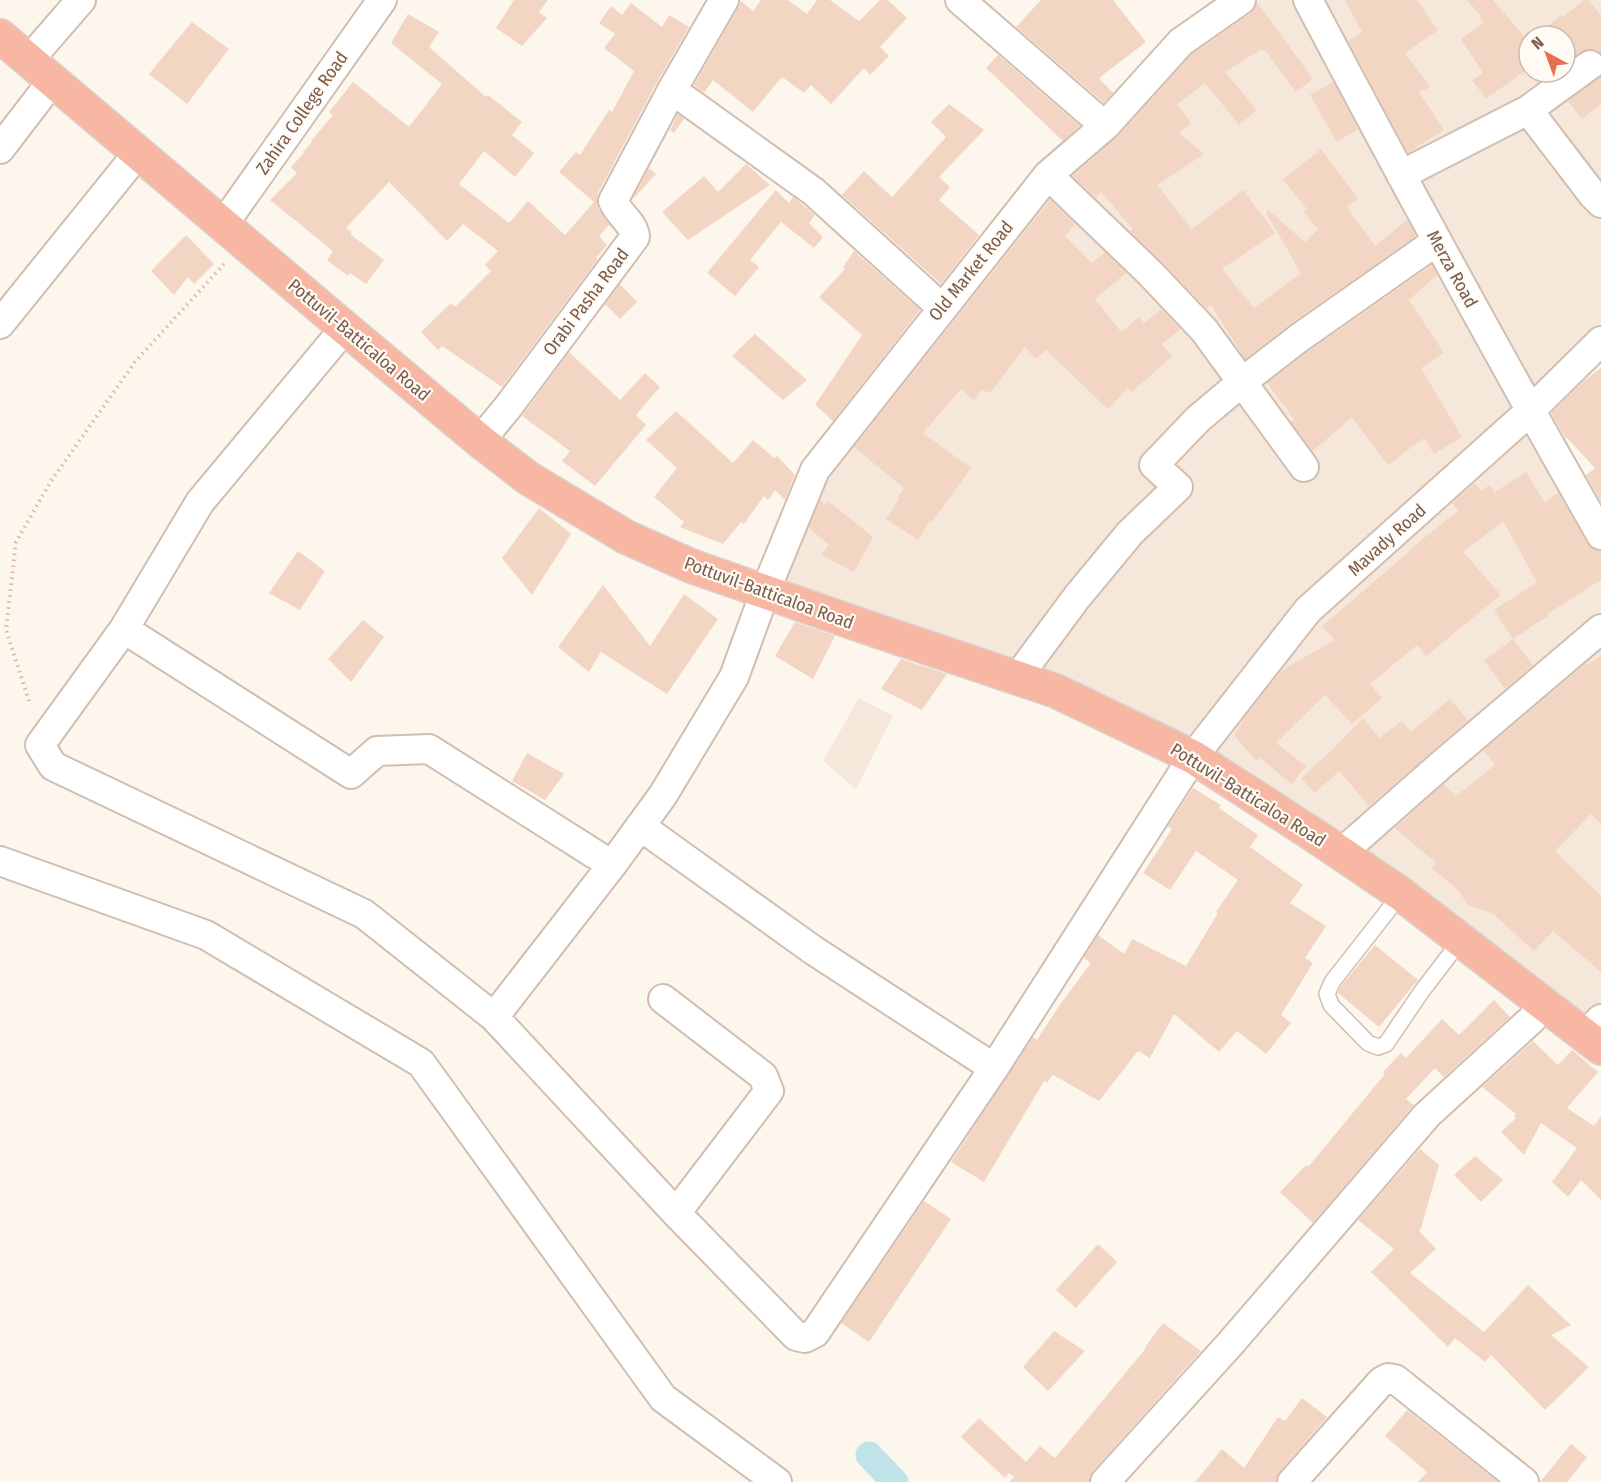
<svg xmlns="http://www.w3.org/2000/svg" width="1601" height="1482" font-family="'Fira Sans Condensed',sans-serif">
	<rect width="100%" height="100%" fill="#fdf6ec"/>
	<path fill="#f5e8da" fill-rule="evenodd" d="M1255 0H1300L1428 240 1243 372 1058 176 1184 50Z
		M1317 0H1601V194L1519 106 1403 164ZM1529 36H1565V72H1529Z
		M1525 119 1601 214V329L1527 404 1412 177Z
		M1048 185 1152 284 1231 382 1146 463 1168 488 1014 669 778 586 820 473Z
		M1432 251 1521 411 1189 749 1029 674 1187 487 1165 465 1254 382Z
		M1527 423 1601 545V621L1341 846 1204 755 1313 613Z
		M1601 636V1021L1590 1033 1352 852Z
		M859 698 893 716 856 789 823 761Z"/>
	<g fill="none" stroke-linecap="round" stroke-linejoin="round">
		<path stroke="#bfe3e8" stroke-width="27" d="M869 1455 895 1482"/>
	</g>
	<path fill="#f3d5c3" d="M514 0H548L539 12 547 18 522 46 496 28Z
		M761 0H788L807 14 817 0H830L859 21 880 0H888L907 18 880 47 889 56 870 75 864 68 831 104 811 85 804 93 782 77 753 112 713 80 704 93 694 85 738 8 741 1 753 11Z
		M1041 0H1113L1146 42 1099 78 1113 93 1104 103 1016 27Z
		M1345 0H1417L1438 30 1405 53 1430 87 1419 92 1444 130 1408 153 1348 41 1362 32Z
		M1467 0H1493L1529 42V72H1552L1547 76 1546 74 1537 83 1525 71 1486 99 1472 80 1483 73 1461 39 1484 23 1479 17 1481 16Z
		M1584 0H1588L1601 15V53L1596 50 1588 49 1580 52 1565 63V36H1536L1561 15 1563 17Z
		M631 3 662 27 669 15 689 27 657 82 598 193 597 200 598 208 609 225 599 236 607 245 596 258 598 259 502 387 442 346 438 350 421 332 451 303 455 307 491 271 485 265 498 251 463 224 447 241 389 182 346 228 352 232 350 234 384 260 366 284 350 273 348 276 327 260 333 251 270 200 297 173 291 167 304 153 303 152 312 142 311 141 333 115 329 112 353 82 409 127 442 84 391 43 408 14 439 32 429 47 486 97 488 95 522 122 512 135 534 153 515 177 484 151 459 184 509 223 528 201 565 235 594 202 559 172 576 152 580 155 609 110 612 112 634 71 604 48 615 34 599 23 611 6 622 15Z
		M1256 4H1258L1313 79 1296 92 1265 50 1263 51 1262 49 1225 72 1257 110 1239 125 1205 83 1177 104 1191 123 1179 133 1204 154 1157 185 1192 229 1243 190 1275 233 1222 269 1254 308 1301 273 1266 213 1268 210 1305 242 1318 229 1303 211 1307 209 1283 179 1321 149 1358 199 1347 207 1375 246 1407 220 1416 236 1290 324 1245 359 1211 305 1207 309 1162 262 1130 231 1133 229 1101 192 1096 198 1073 176 1117 137 1192 54 1250 14Z
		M192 22 229 49 187 104 149 74Z
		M998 55 1080 126 1063 141 986 68Z
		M1601 77V104L1582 119 1568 101Z
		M1333 82 1358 129 1337 142 1310 95Z
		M949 104 984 130 939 177 950 187 939 200 979 235 941 284 842 195 864 171 892 197 946 137 931 122Z
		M678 114 684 119 674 133 670 130Z
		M746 164 770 185 688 240 662 212 704 176 718 192Z
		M649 168 656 174 632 200Z
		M776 190 789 203 793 197 815 215 809 223 823 237 814 248 781 222 750 260 759 267 735 296 707 273Z
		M1050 200 1075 224 1065 236 1092 263 1105 252 1126 273 1095 299 1121 332 1139 317 1144 323 1161 309 1181 329 1162 344 1172 356 1132 392 1128 388 1108 409 1046 350 1036 359 1025 347 990 393 982 390 974 400 961 389 923 433 971 468 932 522 930 521 918 540 886 519 899 499 897 498 904 488 854 447Z
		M186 235 214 264 194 284 188 277 174 295 151 271Z
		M854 251 920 310 833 421 815 405 862 335 819 297 845 269 843 267Z
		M1432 265 1437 275 1409 300 1444 353 1421 368 1462 437 1434 454 1424 438 1388 465 1352 417 1313 451 1291 422 1294 419 1267 383 1309 351Z
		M620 284 637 302 620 319 605 304Z
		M755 334 807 380 783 400 732 356Z
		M569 352 620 400 645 373 660 387 636 415 646 425 595 486 562 461 570 451 522 416Z
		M1601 368V502L1586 475 1595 468 1567 438 1566 439 1551 413 1585 380Z
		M676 411 733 463 753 440 774 458 777 456 795 475 785 500 775 490 768 500 764 496 744 524 741 522 723 544 680 527 684 522 654 497 677 468 646 440Z
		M1526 472 1545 503 1558 493 1587 543 1593 549 1601 551V580L1547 614 1548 616 1513 639 1494 610 1537 582 1503 521 1463 552 1501 595 1426 656 1417 645 1370 684 1382 698 1352 724 1325 695 1276 743 1306 766 1292 784 1260 758 1256 761 1234 735 1245 717 1278 675 1287 667 1335 640 1322 626 1410 551 1409 550 1458 511 1452 503 1475 483 1482 491 1489 485 1495 492Z
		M820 500 825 505 828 501 873 537 854 572 821 555 829 545 809 528Z
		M539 508 571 534 532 595 502 558Z
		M298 551 325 571 300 610 269 593Z
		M603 585 650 646 684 594 718 619 667 694 601 652 589 672 558 647Z
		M363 620 384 637 351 682 328 659Z
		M795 622 835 636 813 679 775 656Z
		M1513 639 1533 665 1505 689 1484 661Z
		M1601 655V824L1591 814 1555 851 1601 896V972L1553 931 1534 951 1492 913 1469 906 1457 889 1432 868 1436 863 1395 828 1444 784 1456 796 1495 765 1484 750 1587 663 1588 665Z
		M901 659 947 674 922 710 881 689Z
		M1450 699 1468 720 1369 806 1339 771 1315 793 1301 778 1331 751 1363 718 1379 738 1402 721 1411 732Z
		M527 753 564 774 545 800 512 781Z
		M1193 788 1221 805 1219 808 1258 835 1250 847 1303 885 1290 903 1326 926 1305 958 1313 963 1281 1015 1291 1023 1266 1054 1237 1031 1219 1052 1174 1014 1150 1058 1138 1051 1099 1101 1053 1075 1047 1083 1044 1081 984 1182 951 1162 1033 1037 1037 1040 1059 1006 1091 963 1084 958 1098 935 1124 954 1132 939 1186 966 1218 913 1216 912 1238 880 1196 851 1170 890 1143 873 1172 829 1168 826Z
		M1375 945 1418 980 1379 1027 1338 993 1340 987Z
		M1494 1000 1510 1017 1444 1077 1435 1068 1406 1099 1414 1105 1313 1223 1280 1192 1306 1165 1308 1167 1385 1074 1383 1072 1401 1053 1406 1058 1442 1019 1459 1035Z
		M1533 1041 1558 1065 1572 1050 1598 1072 1567 1108 1594 1126 1601 1116V1200L1581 1180 1568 1197 1552 1182 1577 1148 1541 1123 1524 1155 1501 1132 1516 1118 1514 1116 1516 1114 1482 1087Z
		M1420 1149 1439 1165 1421 1228 1419 1231 1436 1249 1410 1273 1484 1332 1528 1285 1571 1325 1551 1335 1589 1367 1545 1410 1491 1355 1485 1362 1455 1338 1448 1347 1371 1272 1394 1249 1358 1220Z
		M1475 1156 1503 1180 1481 1202 1454 1175Z
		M924 1201 951 1219 869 1342 841 1323Z
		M1098 1244 1117 1262 1076 1308 1056 1290Z
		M1163 1323 1201 1351 1093 1471 1089 1478V1482H1009L1014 1477 1009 1473 1005 1478 961 1437 979 1418 1026 1462 1040 1446 1055 1458 1146 1348 1145 1347Z
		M1054 1331 1085 1351 1048 1391 1023 1367Z
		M1302 1398 1327 1417 1280 1471 1275 1482H1195L1222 1449 1244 1468 1278 1417 1285 1421Z
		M1407 1410 1498 1482H1418L1427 1472 1385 1436Z
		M1571 1444 1587 1457 1567 1482H1540Z"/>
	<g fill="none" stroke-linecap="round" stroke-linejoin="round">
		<g stroke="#d1beb0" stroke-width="18">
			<path id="lane" d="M1401 894 1332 982 1327 994 1331 1005 1368 1043 1378 1047 1386 1044 1422 991 1461 940"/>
		</g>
		<g stroke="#d1beb0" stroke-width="32">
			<path id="street" d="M960 0 1105 126
				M1308 0C1403 180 1500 358 1601 535
				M29 60 81 0
				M672 90 814 192 942 308
				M1528 110 1593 195 1601 203
				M0 149 53 80
				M1048 175 1150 273 1204 330 1304 467
				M1401 175 1528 110 1590 65
				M223 225 382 0
				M0 324 138 153
				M345 328 200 502 124 629 40 745 53 766 364 914 494 1017 676 1213 796 1336 805 1338 815 1333 994 1068 1193 757 1308 610 1530 411 1601 341
				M480 441 508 407 635 237C634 223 618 214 613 201L672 90 724 0
				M124 629 351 774 377 751 429 749 612 865
				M1017 678 1077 597 1130 533 1178 487 1154 465 1198 419 1242 382 1299 338 1437 241
				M640 826 813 950 994 1068
				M1340 854 1441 765 1601 629
				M0 861 206 935 421 1063 663 1398 777 1482
				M663 999 763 1076 769 1091 676 1213
				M494 1017 612 865 663 795 734 677 765 592 815 470 1048 175 1105 126 1181 42 1241 0
				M1585 1035 1601 1019
				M1105 1482 1230 1344 1427 1115 1532 1019 1543 1003
				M1292 1482 1381 1382 1388 1378 1395 1379 1524 1482"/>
		</g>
		<g stroke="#dad1cd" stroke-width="36">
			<path id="highway" d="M0 36 345 328 480 441 528 478 626 537 691 566 857 624 1056 691 1193 757 1317 837 1401 894 1601 1048"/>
		</g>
		<path stroke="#d9b8a5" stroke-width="4" stroke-dasharray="1.5 4.5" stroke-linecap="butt" d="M29 701 6 630 16 542 51 481 135 362 225 263"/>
		<use href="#lane" stroke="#fff" stroke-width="15"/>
		<use href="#street" stroke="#fff" stroke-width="28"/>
		<use href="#highway" stroke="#f7b7a3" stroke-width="33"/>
	</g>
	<g text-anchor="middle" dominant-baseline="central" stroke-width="4.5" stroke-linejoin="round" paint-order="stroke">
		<g font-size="18" fill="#7a5c4d" stroke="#fffaf3">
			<text transform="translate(302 113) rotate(-55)">Zahira College Road</text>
			<text transform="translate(1452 269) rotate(61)">Merza Road</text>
			<text transform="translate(971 271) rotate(-51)">Old Market Road</text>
			<text transform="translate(586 302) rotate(-53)">Orabi Pasha Road</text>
			<text transform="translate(359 340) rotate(40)">Pottuvil-Batticaloa Road</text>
			<text transform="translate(1387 540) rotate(-42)">Mavady Road</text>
			<text transform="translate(769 593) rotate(20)">Pottuvil-Batticaloa Road</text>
			<text transform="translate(1248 795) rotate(32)">Pottuvil-Batticaloa Road</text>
		</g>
	</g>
	<g transform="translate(1547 54) rotate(319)"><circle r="28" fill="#fffaf3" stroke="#cabbb1" stroke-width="1.5"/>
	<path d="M0-4.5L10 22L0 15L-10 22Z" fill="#e76f51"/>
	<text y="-9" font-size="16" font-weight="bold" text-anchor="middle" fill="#7a5c4d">N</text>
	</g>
</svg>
